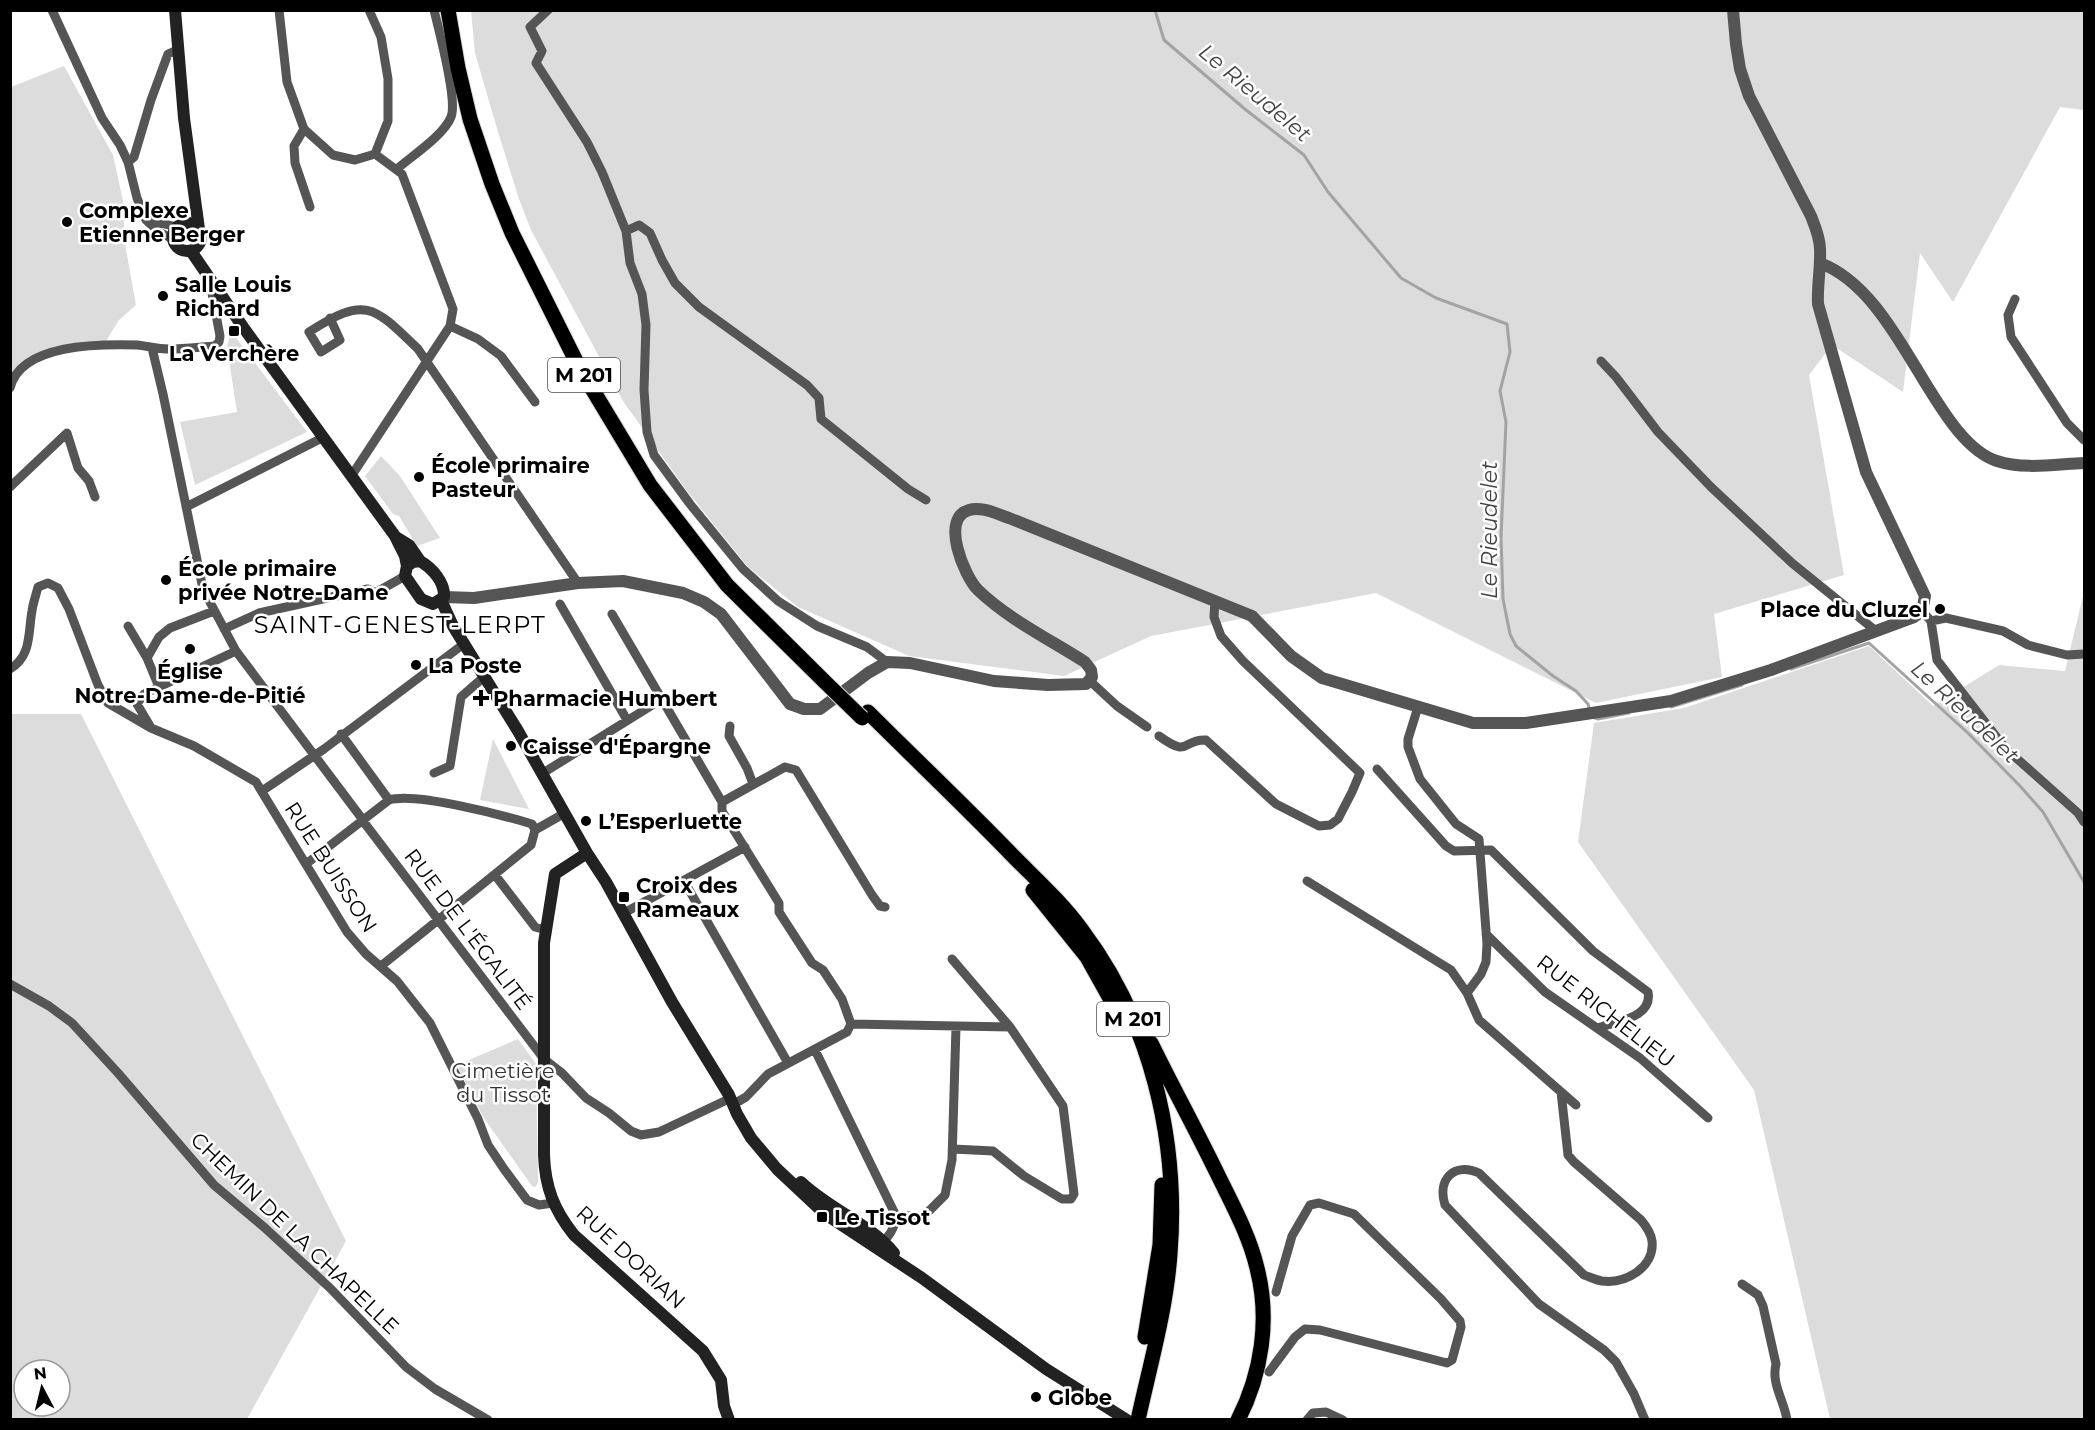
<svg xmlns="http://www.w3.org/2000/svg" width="2095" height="1430" font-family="Montserrat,sans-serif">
	<rect width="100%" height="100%" fill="#fff"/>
	<path fill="#dcdcdc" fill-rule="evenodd" d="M471 11H2084V110L2060 107 1953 302 1920 253 1903 392 1832 345 1809 375 1844 575 1714 614 1722 677 1596 703 1376 593 1151 636 1064 676 909 656 798 607 748 567 687 491 623 401 531 230 519 199 498 132 475 53Z
		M64 66 113 155 123 201 125 244 136 305 119 320 106 341C68 344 35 342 11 376V87Z
		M231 331 307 432 195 485 180 422 237 412 227 347Z
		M381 456 400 476 440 538 417 546 399 516 393 514 365 476Z
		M2084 592V1419H1830L1754 1090 1578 842 1594 723 1684 708 1869 646 1933 706 1999 665 2065 671Z
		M10 714H81L346 1241 247 1419H11ZM24 1370H60V1406H24Z
		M493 739 529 809 480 800Z
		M518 1039 536 1064 538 1183 535 1187 532 1186 483 1117 457 1065Z"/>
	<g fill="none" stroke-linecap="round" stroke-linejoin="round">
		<path stroke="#a3a3a3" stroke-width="3" d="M1155 10 1164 40 1246 110 1304 155 1328 192 1401 278 1436 298 1507 324 1510 352 1500 391 1506 422 1501 537 1503 599 1510 634 1516 646 1553 676 1576 691 1588 704 1590 711
			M1791 669 1869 643 1969 734 2020 786 2043 812 2084 882
			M1671 707 1742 685
			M1592 717 1598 719 1629 713"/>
		<g stroke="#dbdbdb" stroke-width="17">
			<path id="trunk" d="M448 10 458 68 470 119 492 184 512 233 579 367 650 485 727 585 824 681
				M868 712C917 761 968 809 1016 859 1038 881 1063 904 1081 929 1151 1022 1179 1139 1170 1254 1166 1310 1150 1365 1138 1420
				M1033 890 1087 957 1121 1018
				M1151 1043C1172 1086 1195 1128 1216 1171 1231 1202 1249 1234 1257 1268 1270 1319 1262 1373 1238 1420
				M1145 1337 1160 1245 1162 1185"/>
		</g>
		<path stroke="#555" stroke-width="9" d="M52 10 102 118 120 145 128 162 137 198 146 220 159 232 173 239
			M279 10 287 82 304 129 333 155 355 160 375 154
			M369 10 381 37 388 79V121L375 154
			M548 10 530 27 542 51 536 63 587 142 602 172 626 231 630 263 642 294 646 325 644 390 647 432 654 455 690 504 743 569 778 601 817 626 867 647 887 662
			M304 129 294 146 295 163 310 207
			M128 162 134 157 151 100 168 54 177 50
			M397 169C412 156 444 135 451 117 458 100 439 31 434 10
			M148 220 177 227
			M626 231 639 225 650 233 662 260 675 283 699 307 807 385 819 398 821 419 908 489 926 500
			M2015 299 2008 315 2011 337 2067 423 2084 440
			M330 318 340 340 321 352 309 332C365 296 373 305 418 349L578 583
			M450 326 478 339 501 356 535 402
			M152 348 163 394 203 589 236 651 360 816
			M1601 361 1616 377 1658 432 1711 487 1792 563 1876 631
			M10 388C21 343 100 344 137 345 147 346 158 349 169 349 184 349 200 347 215 346L219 342 220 336 212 293V282
			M352 475 450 326 453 309 402 174 375 154
			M10 487 67 433 78 468 89 481 95 497
			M186 507 324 437
			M560 604 627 720
			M1922 611 1931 621 1946 618 2003 631 2028 645 2067 655 2084 654
			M612 614 722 802V811L779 903V912L812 963 823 970 842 999 851 1024
			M1931 621 1937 660 2005 748 2078 813 2084 822
			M128 626 147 658 159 687
			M224 629 259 613 368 589 375 593 405 576
			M147 658 159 637 170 628 214 611
			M10 669C32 656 28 632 32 611 33 603 36 595 38 587L48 583 58 588 69 609 98 685 108 703 151 728 194 746 256 782 347 932 366 954 397 981 430 1023 478 1119 488 1145 504 1169 527 1200 539 1205 553 1203
			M1090 681 1117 706 1147 727
			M1418 707 1408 739V747L1420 779 1456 824 1479 839 1487 944 1486 962 1481 974 1467 993
			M150 726 137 704 144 694 236 651
			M730 726 729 736 747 768 753 784
			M1159 736C1191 759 1181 739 1206 740L1276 804 1319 826 1330 825 1338 819 1352 792 1360 773 1243 661 1221 636 1214 617 1215 600
			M1377 769 1446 846 1454 851 1491 850 1593 951 1648 992C1653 1018 1616 1021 1598 1028
			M434 773 450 766 461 697 485 676
			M543 773 662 699
			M262 791 324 749 465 643
			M389 800C415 792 502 815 532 824L535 830 565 813
			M722 802 785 767 796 770 872 895 880 906 885 907
			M363 821 544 1059 562 1073 586 1098 609 1113 631 1131 641 1135 659 1132 731 1098
			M306 864 389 800 341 734
			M495 875 535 927 546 930
			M684 881 788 1063
			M1307 881 1451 970 1467 993 1479 1020 1576 1105
			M624 913 745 847
			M1486 934 1545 992 1640 1058 1708 1118
			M952 959 1010 1027 1063 1106 1074 1194 1071 1199H1062L1024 1176 993 1151 953 1149
			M381 966 531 845 535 830
			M10 984 49 1006 72 1023 118 1073 214 1185 265 1228 330 1288 406 1367 435 1389 488 1420
			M815 1050 896 1216
			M1561 1092 1568 1155 1574 1162 1641 1220C1646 1226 1651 1233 1652 1241 1655 1267 1626 1284 1602 1281 1596 1280 1590 1277 1584 1275L1479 1173C1454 1162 1437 1179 1445 1205L1539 1304 1604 1350 1616 1362 1634 1394 1645 1420
			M734 1104 746 1097 768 1074 847 1032 851 1024 1010 1027
			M879 1245C889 1238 895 1227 896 1216H924L945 1195 952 1160 956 1027
			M1742 1284 1758 1295 1763 1306 1776 1364C1771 1384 1784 1400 1787 1420
			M1269 1372 1295 1337 1305 1329 1320 1330 1447 1363 1452 1360 1461 1327 1460 1321 1441 1299 1354 1214 1319 1203 1310 1205 1292 1236 1276 1292
			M1307 1420 1313 1413 1326 1412 1343 1420"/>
		<path stroke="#555" stroke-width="12" d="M1820 263C1884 287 1916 381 1958 431 1968 443 1981 456 1997 461 2024 470 2057 464 2084 463
			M444 597 474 598 578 583 623 581 683 593 704 602 721 614 790 704 804 709H820L868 673 887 662 910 663 994 681 1048 685 1086 684 1092 677 1091 670 1085 662C1049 639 1008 619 978 590 964 576 940 518 969 510 981 506 997 514 1009 518L1252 616 1291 656 1322 678 1473 723H1526L1671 701 1771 670 1914 617 1922 611 1925 596 1866 472 1818 304C1817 285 1821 267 1820 249 1820 238 1815 226 1811 216L1749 96 1740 69 1736 44 1733 10"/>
		<path stroke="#222" stroke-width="12" d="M175 10 184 118 199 229
			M173 237a14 14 0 1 1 28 0a14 14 0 1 1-28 0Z
			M191 251 243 327 395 536 405 556 407 566
			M396 537 409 545 420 561
			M420 561C432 568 445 582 444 597L433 604 421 599 405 576 407 566 413 562Z
			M441 600 453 626 518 731 587 853 606 882 672 1002 729 1095 737 1114 751 1138 777 1169 825 1214 922 1278 1046 1369 1127 1420
			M587 853 555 874 544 943V1155C545 1187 554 1210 574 1235L703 1351 721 1380 724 1406 729 1420
			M801 1182C829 1209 869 1223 894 1253"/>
		<use href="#trunk" stroke="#000" stroke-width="15"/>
		<g stroke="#dbdbdb" stroke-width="17" stroke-linecap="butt">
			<path id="trunk-bridge" d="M824 681 862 718"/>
		</g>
		<use href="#trunk-bridge" stroke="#000" stroke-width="15"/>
	</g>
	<g fill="#000" stroke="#fff" stroke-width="2">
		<circle cx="67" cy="222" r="6"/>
		<circle cx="163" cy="296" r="6"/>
		<rect x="228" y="325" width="12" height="12" rx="3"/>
		<circle cx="419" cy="477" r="6"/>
		<circle cx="166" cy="580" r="6"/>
		<circle cx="1940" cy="609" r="6"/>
		<circle cx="190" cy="649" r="6"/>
		<circle cx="416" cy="665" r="6"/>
		<path d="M478 689h6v6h6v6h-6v6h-6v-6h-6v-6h6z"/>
		<circle cx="511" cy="746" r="6"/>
		<circle cx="586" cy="821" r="6"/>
		<rect x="618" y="891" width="12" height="12" rx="3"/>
		<rect x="816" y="1211" width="12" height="12" rx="3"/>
		<circle cx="1036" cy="1397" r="6"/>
	</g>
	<g text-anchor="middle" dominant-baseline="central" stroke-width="5" stroke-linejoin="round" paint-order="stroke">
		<g fill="#fff" stroke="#4c4c4c" stroke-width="1.5">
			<rect x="548" y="358" width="72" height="34" rx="4.5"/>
			<rect x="1097" y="1002" width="72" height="34" rx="4.5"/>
		</g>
		<g font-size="20" font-weight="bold" fill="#000">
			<text x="584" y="375">M 201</text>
			<text x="1133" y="1019">M 201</text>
		</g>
		<g font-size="21" font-weight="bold" fill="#000" stroke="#fff" text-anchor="start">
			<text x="79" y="210">Complexe<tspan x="79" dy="24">Etienne Berger</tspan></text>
			<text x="175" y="284">Salle Louis<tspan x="175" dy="24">Richard</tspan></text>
			<text x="234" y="353" text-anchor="middle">La Verchère</text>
			<text x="431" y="465">École primaire<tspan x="431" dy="24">Pasteur</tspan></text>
			<text x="178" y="568">École primaire<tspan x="178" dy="24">privée Notre-Dame</tspan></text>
			<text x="1928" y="609" text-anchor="end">Place du Cluzel</text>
			<text x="428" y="665">La Poste</text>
			<text x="190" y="671" text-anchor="middle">Église<tspan x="190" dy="24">Notre-Dame-de-Pitié</tspan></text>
			<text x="493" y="698">Pharmacie Humbert</text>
			<text x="523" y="746">Caisse d'Épargne</text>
			<text x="598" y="821">L’Esperluette</text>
			<text x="636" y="885">Croix des<tspan x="636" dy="24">Rameaux</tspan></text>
			<text x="834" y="1217">Le Tissot</text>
			<text x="1048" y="1397">Globe</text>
		</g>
		<g font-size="21" fill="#000" stroke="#fff">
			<text transform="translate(331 867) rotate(57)">RUE BUISSON</text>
			<text transform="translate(468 929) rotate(53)">RUE DE L'ÉGALITÉ</text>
			<text transform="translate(1606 1011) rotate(38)">RUE RICHELIEU</text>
			<text transform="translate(295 1233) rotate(44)">CHEMIN DE LA CHAPELLE</text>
			<text transform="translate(631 1257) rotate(43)">RUE DORIAN</text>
		</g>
		<g font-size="21" fill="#333" stroke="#fff">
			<text x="503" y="1070">Cimetière<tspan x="503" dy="24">du Tissot</tspan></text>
		</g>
		<g font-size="22" font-style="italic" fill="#444" stroke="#fff">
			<text transform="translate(1255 93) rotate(40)">Le Rieudelet</text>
			<text transform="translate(1489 530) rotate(-90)">Le Rieudelet</text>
			<text transform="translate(1965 712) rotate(43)">Le Rieudelet</text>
		</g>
		<g font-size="24" letter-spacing="1.5" fill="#000" stroke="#fff">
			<text x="400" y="624">SAINT-GENEST-LERPT</text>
		</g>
	</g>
	<rect width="2095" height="1430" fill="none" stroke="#000000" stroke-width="24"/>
	<g transform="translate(42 1388) rotate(353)"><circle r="28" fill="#ffffff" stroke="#999999" stroke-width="1.5"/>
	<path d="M0-4.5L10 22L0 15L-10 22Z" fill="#000000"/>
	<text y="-9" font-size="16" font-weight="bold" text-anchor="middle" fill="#000000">N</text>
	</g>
</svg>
